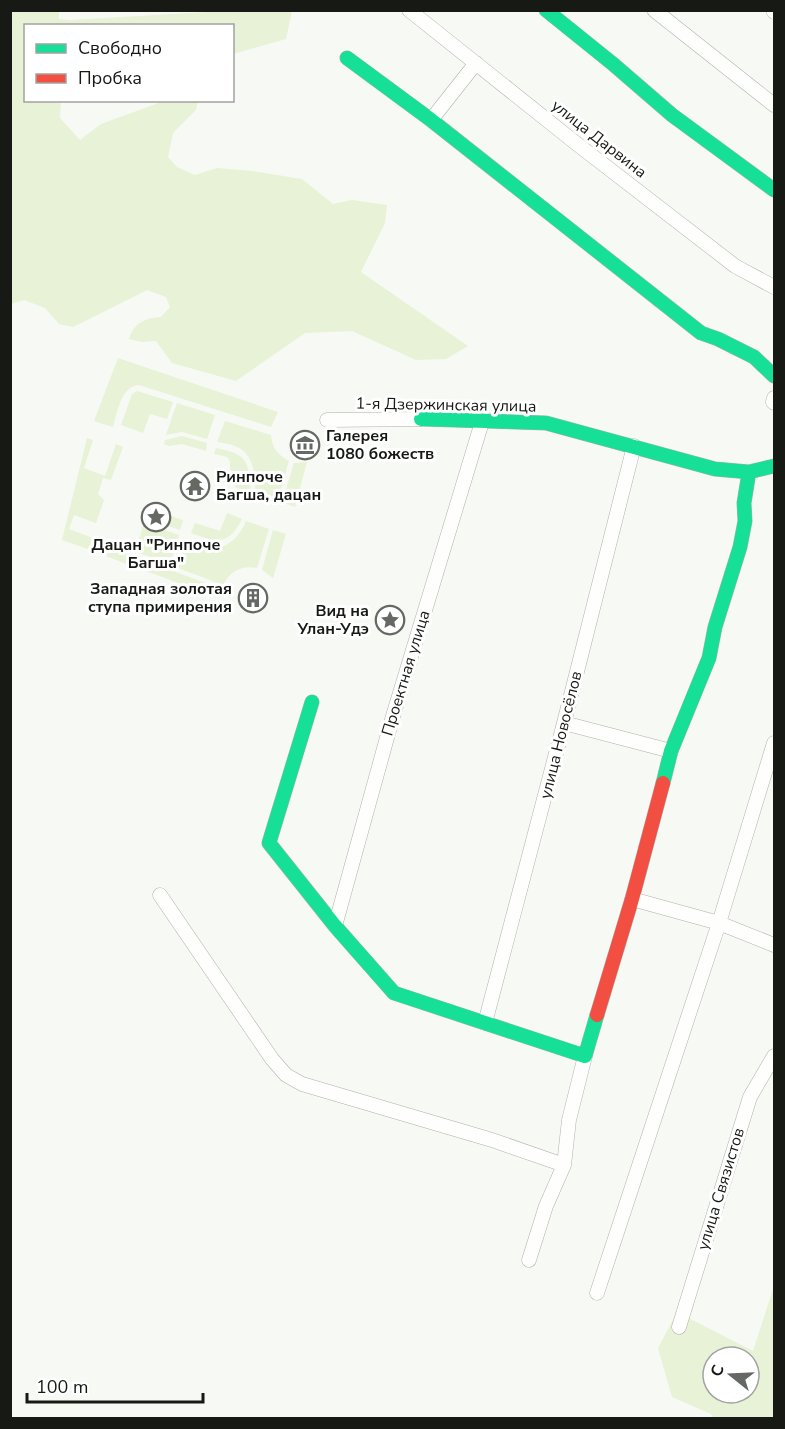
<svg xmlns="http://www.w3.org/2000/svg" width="785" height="1429" font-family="'Nunito Sans',sans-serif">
	<rect width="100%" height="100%" fill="#f7faf4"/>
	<path fill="#e7f2d6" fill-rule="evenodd" d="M11 10 59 11V19L70 20 224 11H292L286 39 233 54 232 26H26V100L67 101 61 102 60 118 80 140 101 124 164 101H198L196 110 173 133 168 157 177 167 195 175 217 168 253 171 302 179 333 204 352 200 387 205 385 223 361 272 468 346 446 359 416 360 352 331 305 333 236 381 172 363 156 341 142 342 129 339C134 323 145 318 161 317L170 307 166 297 147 290 73 327 59 324 45 308 24 300 11 304Z
		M118 358 278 412 271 427 139 385C121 386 117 413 113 427L94 421Z
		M137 391 173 402 167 419 150 414 143 433 121 425 132 394Z
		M177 403 215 415 207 439 182 432 166 435Z
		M225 421 271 435C272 448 278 455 289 461L277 501 255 494C256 477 254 454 237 447 231 444 224 443 217 442Z
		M182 436 207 443 206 451 182 444 169 446 164 444 165 440Z
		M87 438 93 440 84 468 105 476 116 444 123 447 111 480 103 478 98 494 104 500 96 523 74 515 69 529 93 538 88 549 62 540Z
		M216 448C233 452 245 453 249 472 250 479 251 485 250 492L235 487 240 473 230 470C231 455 227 457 214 454Z
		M307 462 295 507 282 502 294 463Z
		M150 509 183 520 180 530 151 520 148 518Z
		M227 513 242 519C228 547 216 542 191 533L195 523 220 531Z
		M246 521 269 529 257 568C242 565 230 571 223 585L178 568 187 540C195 542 207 549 215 548 230 547 241 534 246 521Z
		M147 524 179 535 170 564 136 552 143 525Z
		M273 530 286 534 273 578 262 570Z
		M103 545 219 588 216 597 100 554Z
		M774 1286V1418H713L711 1414 672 1397 658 1348 677 1312 753 1351ZM713 1357H749V1393H713Z"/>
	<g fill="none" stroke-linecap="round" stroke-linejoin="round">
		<g stroke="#b0b2ad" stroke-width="15">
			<path id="street" d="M409 10 577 144 735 266 774 287
				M654 10 774 105
				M773 10 774 12
				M431 120 476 63
				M774 398 773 402 774 403
				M327 420 421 419
				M564 723 671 751
				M160 895 272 1059 286 1075 302 1084 492 1140 564 1165
				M632 899 719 923 774 945
				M335 926 393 716 482 422
				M485 1023 564 723 634 446
				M529 1260 546 1206 564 1165 569 1120 585 1056
				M597 1293 719 923 774 743
				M679 1327 750 1097 774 1056"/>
		</g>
		<g stroke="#b0b2ad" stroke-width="15">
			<path id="fast" d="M546 10 613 64 672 115 774 190
				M347 58 431 120 701 333 718 339 754 357 774 376
				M421 419 546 423 715 469 749 472 774 466
				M312 702 269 843 335 926 394 993 585 1056 597 1015
				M663 783 671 751 709 658 715 627 740 547 745 521 744 503 749 472"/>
		</g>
		<g stroke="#b0b2ad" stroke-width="15">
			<path id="jam" d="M597 1015 632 899 663 783"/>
		</g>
		<use href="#street" stroke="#fefefd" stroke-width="14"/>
		<use href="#fast" stroke="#16e098" stroke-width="14"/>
		<use href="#jam" stroke="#f24e42" stroke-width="14"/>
	</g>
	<defs>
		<g id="museum-ring" transform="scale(1.5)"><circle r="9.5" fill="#fff" stroke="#656863" stroke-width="1.5"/><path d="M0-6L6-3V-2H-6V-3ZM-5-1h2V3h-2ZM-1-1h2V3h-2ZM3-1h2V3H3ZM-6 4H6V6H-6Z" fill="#656863"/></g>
		<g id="temple-ring" transform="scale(1.5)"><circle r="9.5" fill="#fff" stroke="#656863" stroke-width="1.5"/><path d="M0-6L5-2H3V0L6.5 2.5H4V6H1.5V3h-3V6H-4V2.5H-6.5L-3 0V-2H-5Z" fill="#656863"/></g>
		<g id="sight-ring" transform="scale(1.5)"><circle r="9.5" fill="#fff" stroke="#656863" stroke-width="1.5"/><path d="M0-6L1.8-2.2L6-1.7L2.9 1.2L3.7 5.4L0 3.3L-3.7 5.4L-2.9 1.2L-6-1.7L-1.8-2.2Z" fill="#656863"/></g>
		<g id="building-ring" transform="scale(1.5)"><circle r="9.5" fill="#fff" stroke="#656863" stroke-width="1.5"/><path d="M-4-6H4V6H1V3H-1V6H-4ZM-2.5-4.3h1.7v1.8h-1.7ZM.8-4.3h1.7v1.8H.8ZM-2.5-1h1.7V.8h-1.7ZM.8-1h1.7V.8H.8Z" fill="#656863"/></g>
	</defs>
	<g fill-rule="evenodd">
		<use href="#museum-ring" x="305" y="445"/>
		<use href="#temple-ring" x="195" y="486"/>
		<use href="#sight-ring" x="156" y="517"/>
		<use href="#building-ring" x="253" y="598"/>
		<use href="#sight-ring" x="390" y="620"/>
	</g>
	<g text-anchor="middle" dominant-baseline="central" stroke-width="6" stroke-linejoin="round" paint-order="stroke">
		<g font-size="16" fill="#171915" stroke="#fff">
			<text transform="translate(599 139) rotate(38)">улица Дарвина</text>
			<text transform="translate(446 405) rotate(1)">1-я Дзержинская улица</text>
			<text transform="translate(406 673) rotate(-73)">Проектная улица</text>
			<text transform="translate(561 735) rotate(-76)">улица Новосёлов</text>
			<text transform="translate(721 1189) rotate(-73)">улица Связистов</text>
		</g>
		<g font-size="16" font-weight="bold" fill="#171915" stroke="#fff" text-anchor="start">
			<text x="326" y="436">Галерея<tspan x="326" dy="18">1080 божеств</tspan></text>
			<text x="216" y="477">Ринпоче<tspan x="216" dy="18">Багша, дацан</tspan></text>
			<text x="156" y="545" text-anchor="middle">Дацан "Ринпоче<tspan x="156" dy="18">Багша"</tspan></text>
			<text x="232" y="589" text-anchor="end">Западная золотая<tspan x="232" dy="18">ступа примирения</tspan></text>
			<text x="369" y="611" text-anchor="end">Вид на<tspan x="369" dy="18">Улан-Удэ</tspan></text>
		</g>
	</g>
	<rect width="785" height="1429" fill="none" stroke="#171915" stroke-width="24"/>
	<rect x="24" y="24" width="210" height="78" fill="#ffffff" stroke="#a2a3a1" stroke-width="1.5"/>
	<rect x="36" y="44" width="30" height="9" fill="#16e098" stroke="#a2a3a1" stroke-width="1.5"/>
	<text x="78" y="54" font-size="18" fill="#171915">Свободно</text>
	<rect x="36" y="74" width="30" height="9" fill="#f24e42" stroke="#a2a3a1" stroke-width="1.5"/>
	<text x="78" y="84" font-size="18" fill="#171915">Пробка</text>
	<g transform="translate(731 1375) rotate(288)"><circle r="28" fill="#ffffff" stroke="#a2a3a1" stroke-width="1.5"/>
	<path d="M0-4.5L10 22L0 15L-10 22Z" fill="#656863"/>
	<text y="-9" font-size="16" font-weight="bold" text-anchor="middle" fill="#171915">С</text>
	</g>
	<path d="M27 1393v9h176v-9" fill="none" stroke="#171915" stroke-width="3"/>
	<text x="36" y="1393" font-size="18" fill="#171915" stroke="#ffffff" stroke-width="4.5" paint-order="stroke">100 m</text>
</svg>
